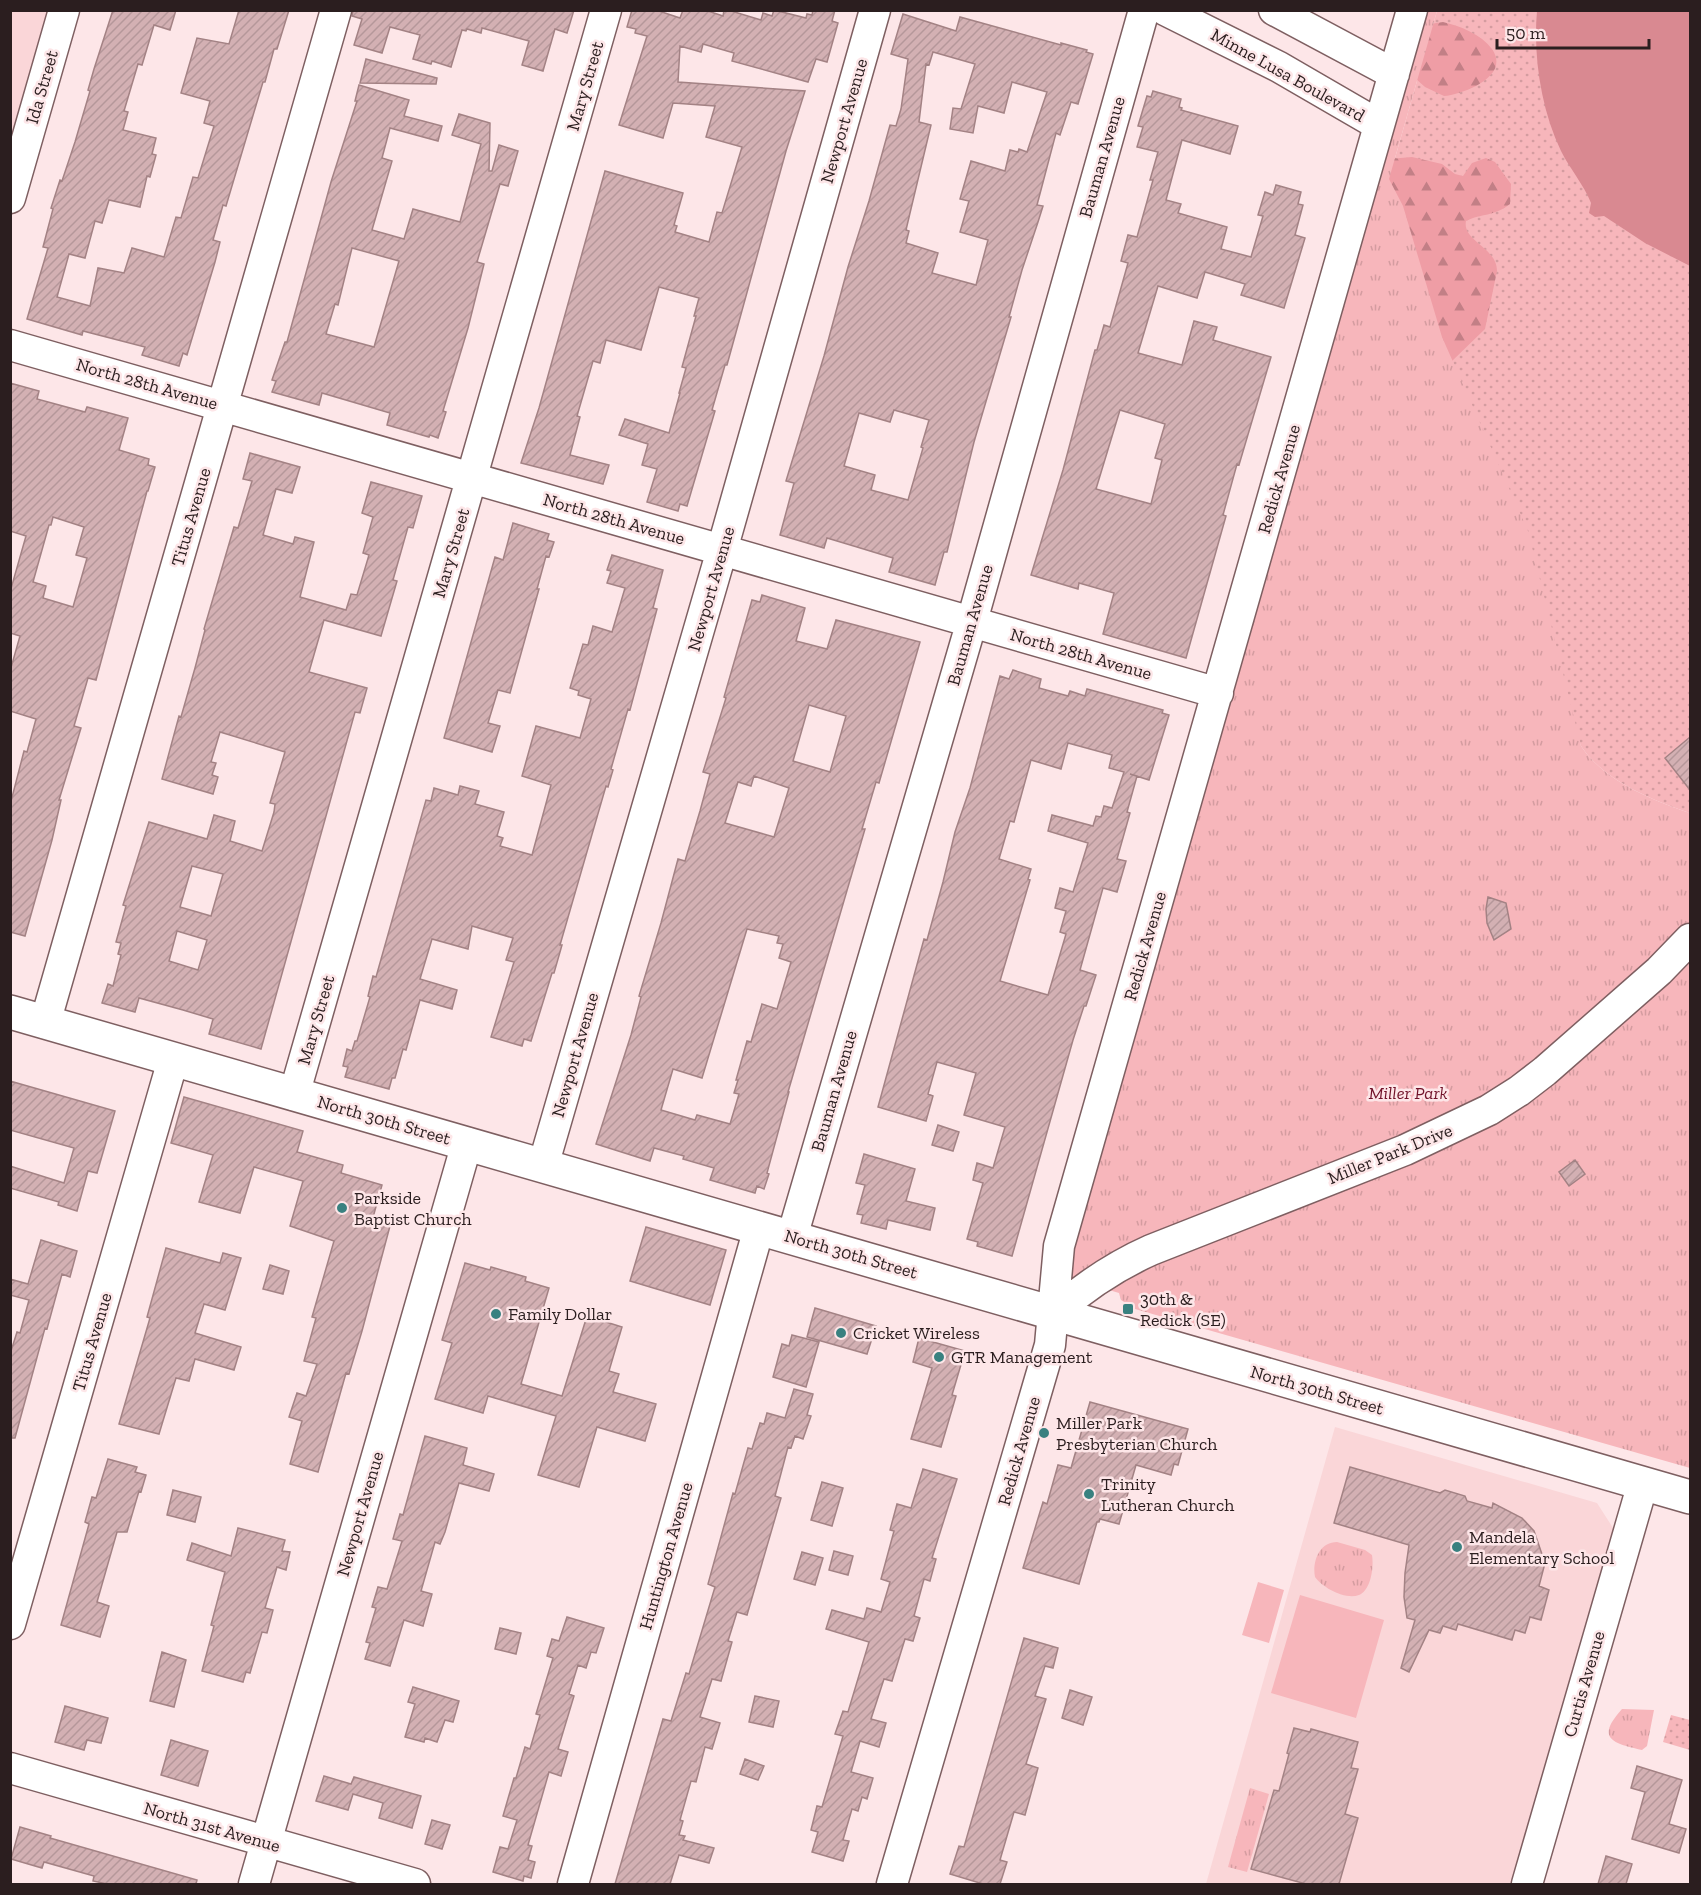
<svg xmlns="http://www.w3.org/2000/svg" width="1701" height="1895" font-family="'Zilla Slab',serif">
	<defs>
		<pattern id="grass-dots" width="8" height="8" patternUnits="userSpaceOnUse" patternTransform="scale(1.5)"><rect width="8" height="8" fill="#f7b6bb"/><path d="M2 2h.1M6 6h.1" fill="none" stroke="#d49ca0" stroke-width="1.8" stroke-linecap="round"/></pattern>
		<pattern id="forest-firs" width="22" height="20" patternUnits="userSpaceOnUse" patternTransform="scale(1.5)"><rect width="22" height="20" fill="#ef9da5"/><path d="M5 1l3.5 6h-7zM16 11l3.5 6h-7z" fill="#c27f86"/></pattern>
		<pattern id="park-tufts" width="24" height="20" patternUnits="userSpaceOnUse" patternTransform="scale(1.5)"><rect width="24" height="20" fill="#f7b6bb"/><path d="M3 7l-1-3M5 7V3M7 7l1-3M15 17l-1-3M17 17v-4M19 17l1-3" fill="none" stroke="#d49ca0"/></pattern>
		<pattern id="building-hatch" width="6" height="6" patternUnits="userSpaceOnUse" patternTransform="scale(1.5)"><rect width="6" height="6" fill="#d3b0b3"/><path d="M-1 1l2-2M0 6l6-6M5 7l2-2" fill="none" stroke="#b5979a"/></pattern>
	</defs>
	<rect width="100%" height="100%" fill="#fde6e8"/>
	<path fill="#fad6d8" d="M11 11H64L11 198Z
		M1335 1427 1597 1503 1615 1531 1511 1884H1206Z"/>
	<path fill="url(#grass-dots)" d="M1437 11H1690V813C1652 800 1604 781 1581 746L1389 179Z
		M1671 1715 1690 1720V1750L1663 1742Z"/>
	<path fill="url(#forest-firs)" d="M1443 22C1460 26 1481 34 1492 49 1511 76 1464 94 1444 96L1425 87 1416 79 1430 24Z
		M1412 157 1442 164 1455 174 1463 176 1472 163 1486 158 1495 162 1511 184 1510 204C1493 217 1482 213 1466 221 1462 241 1497 247 1497 271L1485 329 1450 363 1350 275 1389 159Z"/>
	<path fill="url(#park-tufts)" d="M1425 11H1437L1389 179 1403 206 1442 337 1528 531 1581 746C1604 781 1652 800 1690 813V1468L1135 1309 1121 1300 1119 1293 1069 1278 1068 1264Z
		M1337 1542 1365 1550 1372 1555C1374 1567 1371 1590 1359 1595 1345 1600 1323 1588 1315 1577 1312 1562 1319 1542 1337 1542Z
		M1622 1709 1654 1710 1647 1746 1642 1750C1611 1743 1596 1738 1622 1709Z
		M1250 1788 1269 1794 1247 1872 1228 1867Z"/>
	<path fill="#f7b6bb" d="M1258 1582 1284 1590 1269 1643 1242 1635Z
		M1300 1595 1384 1620 1356 1718 1271 1693Z"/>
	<path fill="#d98991" d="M1537 11H1690V266L1645 243 1604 216 1595 217 1589 213 1591 203C1584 185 1570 169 1561 151 1541 109 1533 56 1537 11Z"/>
	<path fill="url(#building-hatch)" stroke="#a38284" stroke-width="1.5" fill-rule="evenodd" d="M113 10H176L170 30 154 25 142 65 138 64 124 111 128 112 123 130 156 138 152 154 156 155 150 177 147 176 140 207 109 200 102 223 95 221 85 258 69 254 57 297 90 306 98 268 124 273 132 248 164 257 176 217 181 218 193 177 198 178 214 126 204 123 210 101 181 93 197 38 229 44 239 10H289L277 49H274L265 82H263L226 206 223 205 213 240 220 242 215 262 187 355 183 353 179 366 142 355 145 347 83 331 82 335 27 319 48 248 43 247 53 209 51 208 60 180 62 181 75 142 90 91 88 90 94 69Z
		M353 10H574L567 33 555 29 543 71 522 65 529 41 482 28 481 33 467 29 466 31 462 30 451 67 432 61 431 64 413 59 420 35 390 27 382 53 354 45 362 19 352 16Z
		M632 10H656L680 18 683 10H705L723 16 724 10H728L761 20 763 13 772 16 774 10 806 18 807 14 812 15 813 10H835L832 21 838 23 827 62 816 59 808 82 732 61 734 53 703 44 701 52 680 46 678 82 805 91 786 151 727 365H725L712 410 715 411 687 506 680 504 678 511 647 502 657 469 642 465 648 444 619 435 625 419 669 433 680 393H679L686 368 682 367 696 316H694L699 298 659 287 641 350 606 340 600 363 593 361 577 416 580 417 570 455 609 465 603 484 521 463 539 408 605 171 683 193 674 225 677 226 675 232 709 242 717 212 722 213 742 147 706 137 715 106 673 103 663 138 619 125 647 36 635 33 636 29 627 27Z
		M903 14 956 31 960 17 1061 45V43L1087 50 1086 52 1093 54 1078 104 1071 102 1060 135 1056 133 1037 205 1043 206 1038 222 1022 270 1009 317H1011L974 442 947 552H944L935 585 889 572 893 558 857 547 827 538 824 548 780 535 794 483 786 481 824 356 848 267 869 201 890 125 896 126 901 109 908 59 891 54ZM933 52 975 64 961 109 953 108 950 129 973 133 978 106 1004 113 1012 82 1047 92 1027 152 1019 149 1018 152 1010 150 1005 171 971 161 960 199 969 201 960 232 988 240 976 285 932 273 938 253 906 243 909 231 906 230 910 213 931 125 919 122 926 64 929 65ZM894 410 929 420 921 447 923 448 908 500 871 490 875 475 844 466 859 413 890 422Z
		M366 59 437 78 436 84 360 83Z
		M359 85 409 100 404 116 442 126 438 141 390 128 382 158 392 161 372 230 404 239 413 209 460 222 481 144 452 135 459 114 490 123 489 171H492L499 145 518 151 508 186 500 184 477 262 484 264 468 328 443 411 446 412 438 438 430 435 429 437 387 425 390 413 322 393 319 405 272 392 276 381 272 380 285 342H287L331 182 357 101H355ZM352 248 399 261 374 347 326 334 335 304 338 305Z
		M1153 91 1181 99 1179 107 1182 108 1181 110 1238 126 1230 154 1182 140 1166 200 1181 204 1178 213 1227 227 1221 249 1251 257 1263 216 1258 215 1265 192 1273 195 1276 185 1301 192 1298 204 1303 205 1295 235 1305 238 1284 308 1241 295 1245 284 1205 272 1197 298 1158 286 1138 353 1182 365 1194 321 1217 327 1213 340 1271 357 1239 465 1237 464 1223 515 1226 516 1186 658 1103 634 1114 593 1079 583 1078 589 1031 575 1063 470 1095 350H1097L1104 325 1110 327 1128 263 1121 261 1128 235 1137 237 1153 180H1150L1158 152 1137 147 1143 127 1138 126 1147 96 1151 97ZM1120 410 1165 424 1155 458 1162 460 1151 504 1096 489Z
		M10 383 39 391 37 399 85 412 87 407 128 418 119 450 149 459 148 465 155 467 148 491H147L96 680 88 678 74 726 81 728 59 800H61L52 840 25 936 10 932V805L24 751 27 752 36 719 10 711V671L20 636 10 633V592L26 536 10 531ZM53 517 84 527 76 555 87 558 73 607 43 598 46 586 33 582 49 525H51Z
		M250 453 300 467 292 493 276 489 263 535 293 544 295 537 314 542 300 597 346 610 351 594 357 595 369 555 363 553 373 517 362 513 371 482 422 496 413 528 408 527 393 580 397 581 381 636 324 620 309 672 367 688 360 713 355 712 261 1049 209 1034 213 1019 183 1010 139 998 135 1012 102 1003 108 984 113 986 121 955 118 954 121 943 116 942 126 906 123 905 149 822 207 839 214 815 235 821 230 841 262 851 274 812 275 804 270 803 285 752 220 732 211 762 216 763 212 775 218 777 213 794 162 779 179 716 181 717 195 668 205 630 204 629 234 527 238 528 252 481 243 479ZM192 866 223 874 211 916 180 907ZM177 931 207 940 198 970 169 961Z
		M513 523 549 534 547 540 554 542 549 557 546 556 537 589H539L510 693 498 690 488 723 500 726 492 752 444 738 495 557 503 560Z
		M612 555 663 570 653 608 657 609 630 710 628 709 611 769 613 770 608 787 606 786 560 945H562L554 973H552L531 1041 524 1039 522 1046 491 1037 514 962 506 960 513 938 472 926 468 949 432 939 420 979 457 990 452 1009 420 1000 406 1050 403 1049 395 1078H392L389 1089 345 1077 348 1067 343 1066 347 1049 352 1051 355 1041H357L370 997 368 996 373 976 376 977 426 800 431 801 434 788 458 795 460 786 479 791 475 804 504 812 497 836 503 838 500 846 532 855 551 785 522 776 536 726 580 738 591 699 578 695 579 691 570 688 583 644 588 645 593 626 612 632 625 588 607 583 611 571 607 570Z
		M762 595 805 608 796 641 827 649 836 620 920 642 879 783 876 782 862 829H865L788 1092H789L767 1173 769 1174 764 1189 757 1186 755 1193 710 1180 714 1168 683 1159 684 1156 654 1148 650 1161 596 1144 631 1035 641 997 639 996 661 923 678 859 685 861 700 811 710 774 703 772 726 698 724 697 752 600 760 602ZM809 705 846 716 830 772 793 761ZM754 776 789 788 774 837 725 823 738 782 751 786ZM747 929 779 936 777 943 783 944 779 958 791 962 777 1009 762 1004 751 1042 747 1041 736 1080H738L734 1093 739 1094 730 1124 697 1115 695 1120 661 1110 673 1069 702 1078Z
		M1013 670 1041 679 1039 688 1068 696 1070 691 1085 696 1087 689 1163 710 1162 713 1169 715 1149 780 1130 774 1137 776 1127 812 1130 813 1117 859 1126 861 1117 892 1103 888 1080 970 1096 975 1086 1006H1084L1073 1040 1012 1256 977 1246 978 1242 967 1239 983 1183 973 1180 977 1163 993 1168 1005 1127 964 1115 976 1073 937 1062 928 1094 933 1096 926 1121 878 1107 924 939 927 940 943 882 955 832 970 788 1000 676 1009 679ZM1068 743 1112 755 1109 768 1124 772 1112 808 1104 806 1101 817 1096 816 1093 826 1052 815 1048 831 1088 843 1073 892 1060 888 1055 908 1066 911 1060 932 1066 934 1048 995 1000 981 1030 880 1028 879 1031 869 999 859 1010 821 1014 822 1031 760 1061 769Z
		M1690 737V790L1665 758Z
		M1488 897 1506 903 1511 929 1494 940 1487 923 1486 909Z
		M10 1081 115 1111 97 1173 88 1171 77 1211 58 1205 59 1202 10 1188V1166L64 1183 74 1148 10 1130Z
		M184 1097 303 1131 297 1152 343 1165 341 1173 382 1185 372 1221 390 1226 362 1331 349 1374 346 1373 318 1472 290 1464 302 1421 289 1417 297 1393 306 1396 317 1364 304 1361 316 1318 312 1317 334 1241 290 1226 303 1181 254 1167 240 1213 199 1202 213 1155 171 1143Z
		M938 1125 959 1132 953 1151 932 1145Z
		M864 1154 915 1169 906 1201 935 1208 930 1230 888 1220 886 1229 861 1223 863 1215 857 1214 865 1185 856 1183Z
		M1575 1160 1585 1174 1569 1186 1559 1172Z
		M646 1227 726 1250 710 1305 630 1281Z
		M41 1240 77 1251 70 1277 62 1274 47 1329 45 1328 15 1438H10V1354L17 1332 20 1333 29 1300 10 1295V1279L28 1284Z
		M166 1248 220 1263 223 1253 241 1258 225 1310 204 1304 195 1333 241 1347 234 1370 195 1359 189 1381 176 1378 159 1434 119 1424 150 1318 147 1317Z
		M465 1263 490 1270 491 1267 526 1277 525 1281 549 1288 521 1384 562 1396 587 1316 622 1327 609 1371 619 1374 613 1392 656 1404 645 1441 597 1427 579 1487 538 1475 556 1416 488 1396 483 1413 435 1399 452 1343 442 1340Z
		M270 1265 289 1271 283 1294 263 1289Z
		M815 1308 876 1326 867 1354 807 1337Z
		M792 1335 819 1342 806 1387 773 1377 782 1344 789 1346Z
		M919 1338 965 1351 952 1395 956 1396 941 1447 911 1439 932 1368 913 1362Z
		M794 1389 813 1394 807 1415 811 1416 803 1439 795 1436 791 1448 788 1447 775 1496 781 1498 747 1615 737 1612 728 1641 732 1642 721 1681 712 1679 700 1717 720 1723 712 1749 705 1747 696 1782 691 1781 680 1820 683 1821 679 1835 685 1836 683 1840 714 1848 709 1863 679 1855 670 1884H615L663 1719 671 1721 686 1673 689 1674 715 1587 708 1584 733 1493 735 1494 748 1448 752 1449 760 1423 764 1424 767 1413 785 1418Z
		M1090 1402 1188 1429 1178 1465 1174 1464 1171 1475 1136 1465 1119 1524 1100 1519 1099 1522H1097L1079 1584 1023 1568 1043 1502 1047 1504 1058 1465 1071 1468Z
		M425 1436 467 1448 463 1465 494 1474 489 1491 459 1483 445 1532 440 1544 435 1542 421 1591 432 1594 423 1626 404 1620 390 1666 365 1659 370 1643 366 1642 376 1608 372 1607 378 1587 387 1589 402 1541 393 1539 400 1514 403 1515Z
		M108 1459 137 1467 135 1472 146 1475 141 1492 139 1491 127 1532H117L97 1602 109 1606 100 1637 61 1625 89 1524 85 1522 92 1497 96 1498Z
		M1350 1467 1440 1493 1445 1490 1465 1496 1467 1501 1492 1508 1493 1503 1522 1518 1534 1531 1545 1563 1539 1586 1549 1590 1541 1620 1530 1617 1525 1633 1515 1630 1512 1640 1458 1624 1456 1630 1443 1626 1440 1633 1429 1630 1409 1672 1401 1668 1415 1620 1407 1618 1404 1597 1405 1573 1409 1545 1334 1523Z
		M923 1469 957 1479 932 1558 936 1559 930 1581 924 1579 914 1616 920 1618 913 1641 905 1639 892 1681 884 1679 871 1719 886 1723 879 1747 860 1741 851 1772 873 1778 867 1799 862 1797 858 1811 852 1809 843 1840 849 1841 843 1861 812 1852 818 1832 811 1830 817 1806 822 1807 843 1736 835 1734 843 1711 848 1712 869 1642 826 1629 832 1610 864 1619 867 1608 881 1612 890 1582 881 1579 894 1531 890 1530 897 1504 911 1508Z
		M822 1482 843 1488 832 1526 811 1520Z
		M173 1490 201 1497 195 1522 167 1515Z
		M238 1528 285 1540 282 1551 290 1552 286 1570 277 1567 265 1608 273 1610 267 1633 262 1632 250 1673 246 1672 243 1682 202 1671 214 1626 211 1625 225 1572 187 1560 192 1543 231 1556Z
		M834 1551 853 1556 848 1575 829 1570Z
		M802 1552 823 1558 815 1585 794 1579Z
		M567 1617 604 1628 596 1653 591 1652 586 1668 578 1665 569 1694 574 1696 558 1749 568 1752 561 1776 549 1772 528 1845 532 1846 528 1860 535 1862 531 1878 524 1876 523 1881 493 1872 500 1847 508 1849 517 1820 503 1816 514 1778H516L525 1747 530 1749 540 1715 536 1714 553 1658 547 1656 552 1639 559 1641Z
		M500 1628 521 1633 516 1654 495 1649Z
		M1024 1638 1058 1648 1053 1668 1045 1666 1035 1696 1046 1699 1026 1764 1038 1768 1025 1815 1014 1812 1000 1860 1007 1862 1000 1884H983L950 1874 959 1846 964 1847Z
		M162 1652 186 1660 174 1707 150 1701Z
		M413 1687 459 1701 453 1722 445 1720 437 1742 425 1738 424 1742 405 1737 415 1704 408 1702Z
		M1070 1690 1092 1697 1083 1725 1062 1718Z
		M755 1696 779 1701 773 1727 749 1722Z
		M65 1706 108 1718 101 1743 87 1740 84 1750 55 1742Z
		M1294 1728 1310 1732 1311 1729 1358 1742 1351 1768 1358 1769 1345 1814 1358 1818 1339 1884H1306L1251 1869 1274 1790 1279 1791 1289 1754 1287 1753Z
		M171 1740 208 1751 198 1786 161 1775Z
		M745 1759 764 1766 758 1780 740 1774Z
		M1637 1766 1682 1780 1669 1824 1686 1829 1679 1853 1632 1839 1645 1792 1631 1788Z
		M324 1776 351 1784 354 1777 421 1796 412 1828 379 1818 383 1803 353 1794 348 1810 316 1801Z
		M432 1820 450 1825 442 1849 425 1844Z
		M20 1827 51 1836 50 1838 197 1880 196 1884H107L93 1881 94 1876 44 1862 42 1868 11 1859Z
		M1606 1856 1632 1864 1626 1884H1598Z"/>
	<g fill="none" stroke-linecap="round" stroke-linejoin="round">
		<g stroke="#7e5f61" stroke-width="33">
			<path id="minor" d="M1165 10 1279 67 1379 125
				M1274 10 1394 74
				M10 198 64 10
				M10 345 1218 693
				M45 1023 336 10
				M294 1095 606 10
				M543 1166 722 550 875 10
				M792 1237 972 621 1144 10
				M1054 1313C1084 1287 1115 1266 1151 1250L1405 1150 1489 1110 1519 1091 1545 1071 1659 971 1690 939
				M10 1624 173 1060
				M10 1768 415 1884
				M254 1884 467 1143
				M573 1884 759 1228
				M892 1884 1050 1345 1059 1246 1412 10
				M1527 1884 1643 1483"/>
		</g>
		<g stroke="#7e5f61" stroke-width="36">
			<path id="highway" d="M10 1012 1690 1497"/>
		</g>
		<use href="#minor" stroke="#fff" stroke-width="30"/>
		<use href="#highway" stroke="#fff" stroke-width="33"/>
	</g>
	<g fill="#398180" stroke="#fde6e8" stroke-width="2">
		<circle cx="342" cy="1208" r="6"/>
		<rect x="1122" y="1303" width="12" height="12" rx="3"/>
		<circle cx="496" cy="1314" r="6"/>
		<circle cx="841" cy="1333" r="6"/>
		<circle cx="939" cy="1357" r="6"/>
		<circle cx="1044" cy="1433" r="6"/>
		<circle cx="1089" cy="1494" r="6"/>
		<circle cx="1457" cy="1547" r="6"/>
	</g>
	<g text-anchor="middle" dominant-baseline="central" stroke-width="5" stroke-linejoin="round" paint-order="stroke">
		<g font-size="18" fill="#2b1e1f" stroke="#fde6e8">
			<text transform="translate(1288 75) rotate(29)">Minne Lusa Boulevard</text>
			<text transform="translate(585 86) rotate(-74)">Mary Street</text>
			<text transform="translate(42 87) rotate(-74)">Ida Street</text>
			<text transform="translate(844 121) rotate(-74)">Newport Avenue</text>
			<text transform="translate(1102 157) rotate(-74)">Bauman Avenue</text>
			<text transform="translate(147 384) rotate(16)">North 28th Avenue</text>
			<text transform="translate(1279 479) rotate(-74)">Redick Avenue</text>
			<text transform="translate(191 517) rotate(-74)">Titus Avenue</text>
			<text transform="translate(614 519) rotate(16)">North 28th Avenue</text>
			<text transform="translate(451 553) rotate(-74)">Mary Street</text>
			<text transform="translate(711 589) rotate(-74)">Newport Avenue</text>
			<text transform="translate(970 625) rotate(-74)">Bauman Avenue</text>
			<text transform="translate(1081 654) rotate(16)">North 28th Avenue</text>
			<text transform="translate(1145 946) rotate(-74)">Redick Avenue</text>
			<text transform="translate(316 1020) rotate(-74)">Mary Street</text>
			<text transform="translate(575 1055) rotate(-74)">Newport Avenue</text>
			<text transform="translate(834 1091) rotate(-74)">Bauman Avenue</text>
			<text transform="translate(384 1120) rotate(16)">North 30th Street</text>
			<text transform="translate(1390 1154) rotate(-22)">Miller Park Drive</text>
			<text transform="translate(851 1254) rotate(16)">North 30th Street</text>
			<text transform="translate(92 1342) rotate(-74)">Titus Avenue</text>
			<text transform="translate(1317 1390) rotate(16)">North 30th Street</text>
			<text transform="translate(1019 1451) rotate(-74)">Redick Avenue</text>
			<text transform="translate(360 1514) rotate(-74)">Newport Avenue</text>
			<text transform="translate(666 1556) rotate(-74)">Huntington Avenue</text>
			<text transform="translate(1584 1684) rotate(-74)">Curtis Avenue</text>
			<text transform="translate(212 1827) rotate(16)">North 31st Avenue</text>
		</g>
		<g font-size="18" font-style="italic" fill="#711229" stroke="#fde6e8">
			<text x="1408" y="1093">Miller Park</text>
		</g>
		<g font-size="18" fill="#2b1e1f" stroke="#fde6e8" text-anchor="start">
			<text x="354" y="1198">Parkside<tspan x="354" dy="21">Baptist Church</tspan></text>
			<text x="1140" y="1299">30th &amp;<tspan x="1140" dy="21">Redick (SE)</tspan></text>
			<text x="508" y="1314">Family Dollar</text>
			<text x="853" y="1333">Cricket Wireless</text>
			<text x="951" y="1357">GTR Management</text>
			<text x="1056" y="1423">Miller Park<tspan x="1056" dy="21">Presbyterian Church</tspan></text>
			<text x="1101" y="1484">Trinity<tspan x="1101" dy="21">Lutheran Church</tspan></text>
			<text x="1469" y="1537">Mandela<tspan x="1469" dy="21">Elementary School</tspan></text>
		</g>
	</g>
	<rect width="1701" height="1895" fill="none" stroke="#2b1e1f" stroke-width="24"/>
	<path d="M1497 39v9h152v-9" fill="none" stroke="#2b1e1f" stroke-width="3"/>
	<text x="1506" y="39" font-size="18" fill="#2b1e1f" stroke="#fde6e8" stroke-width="4.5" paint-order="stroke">50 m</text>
</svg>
